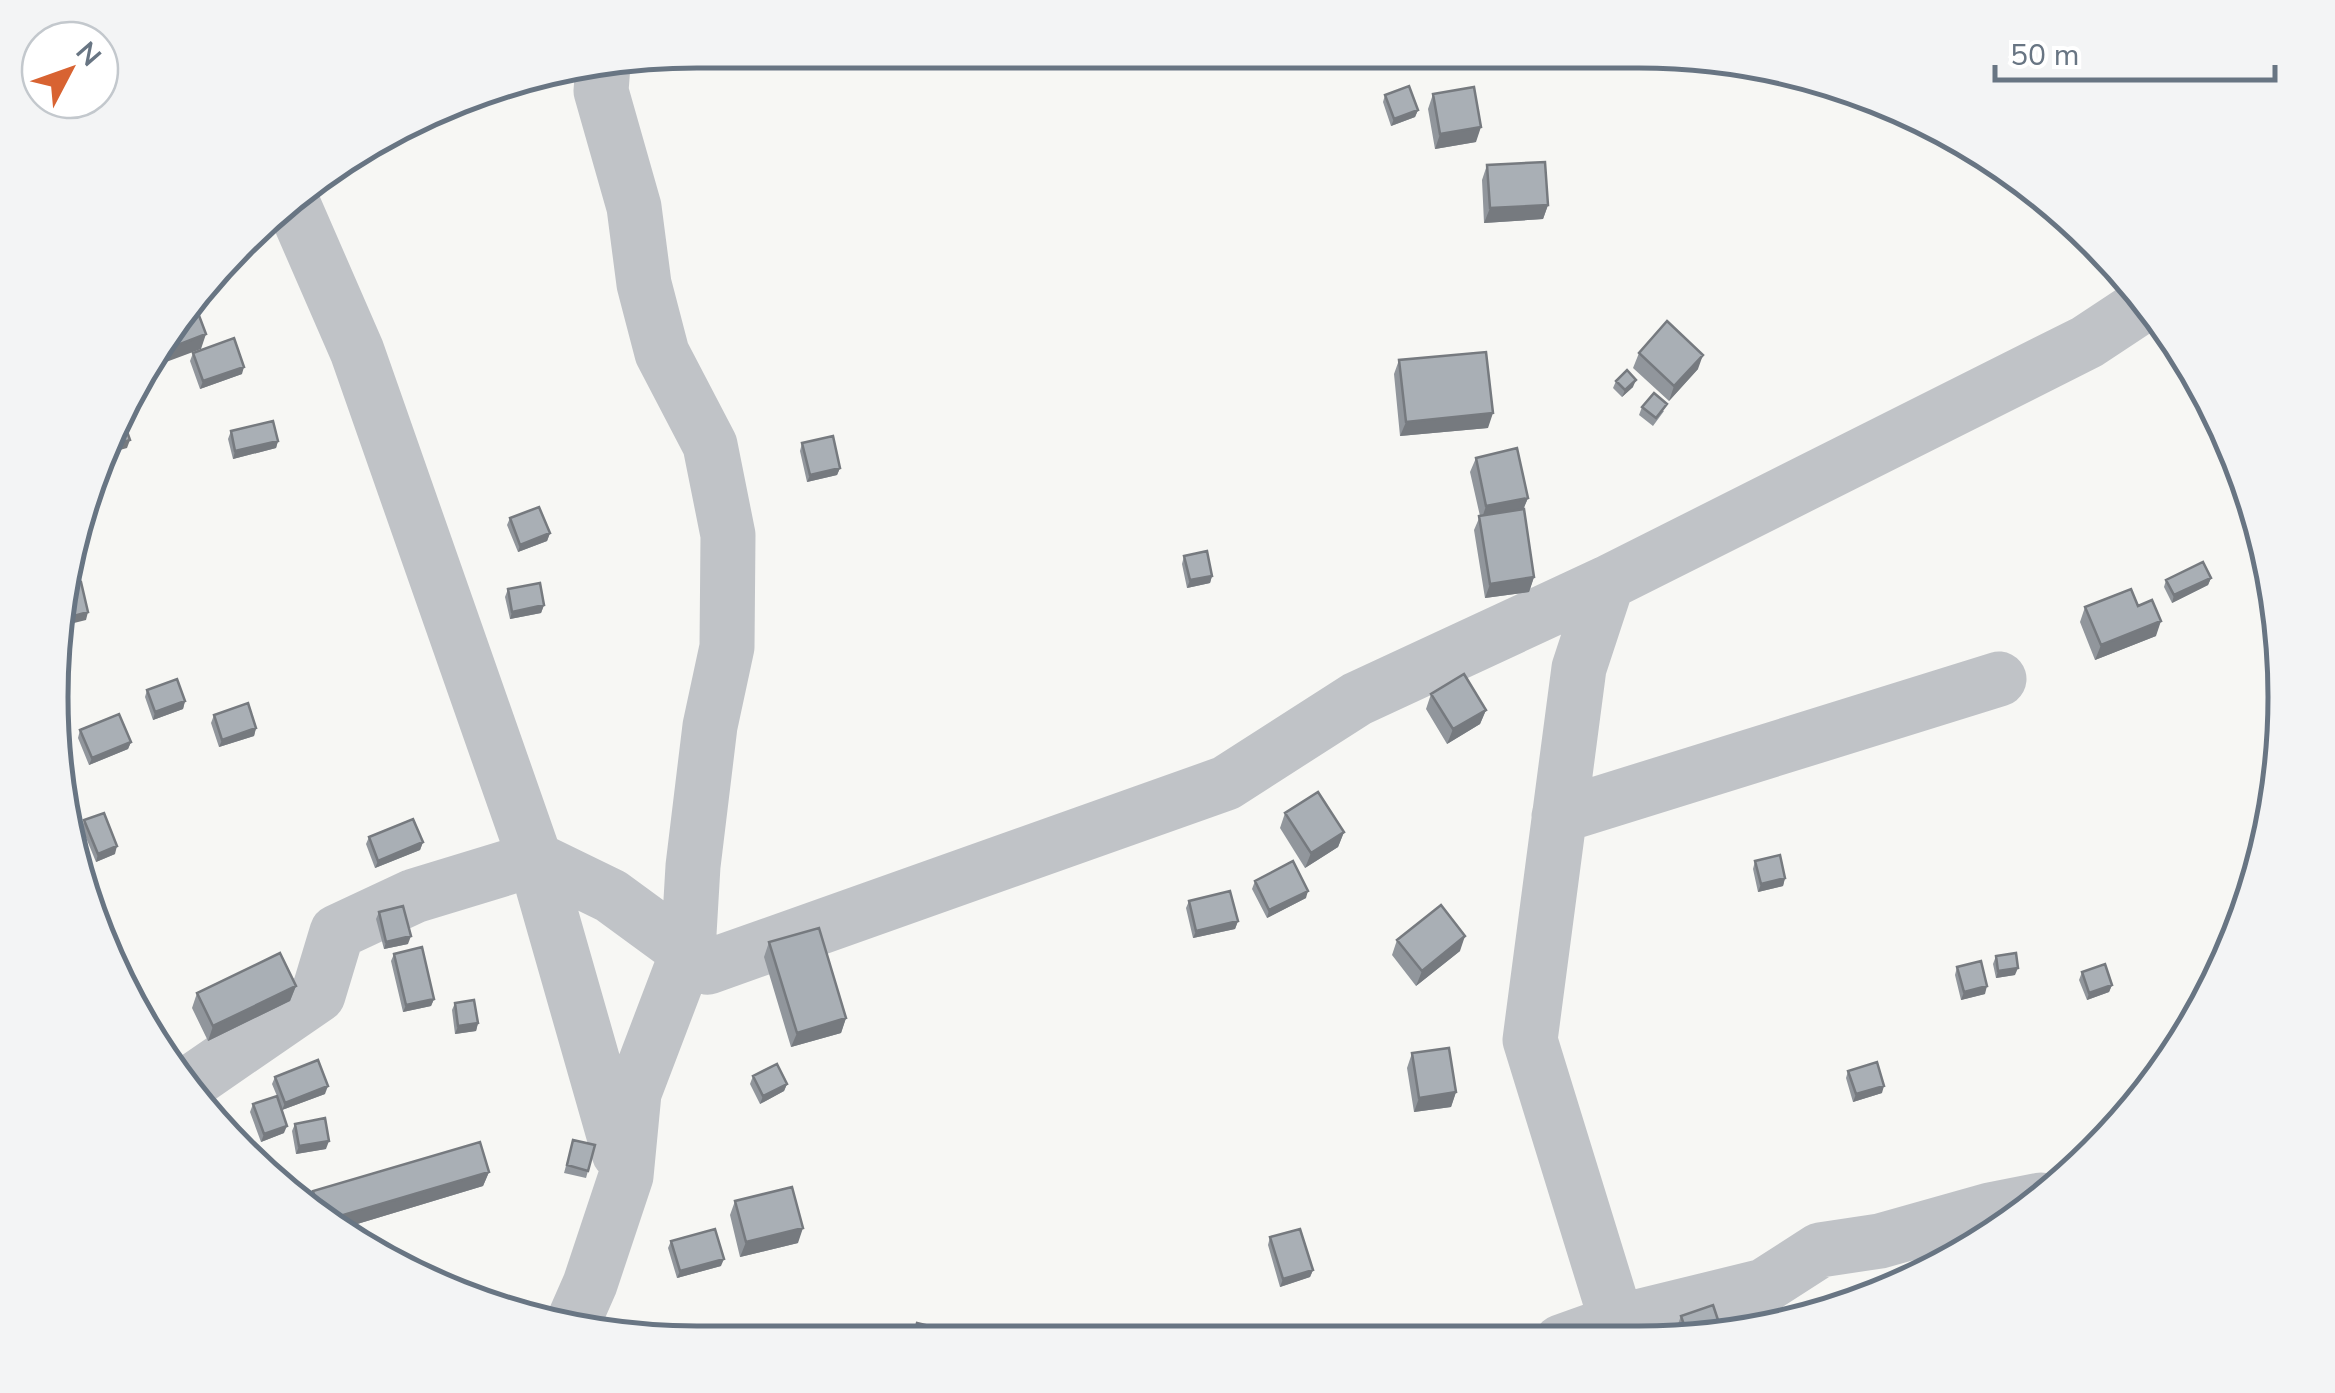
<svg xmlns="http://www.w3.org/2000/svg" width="2335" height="1393" font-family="'Nunito Sans',sans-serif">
	<rect width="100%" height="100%" fill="#f7f7f4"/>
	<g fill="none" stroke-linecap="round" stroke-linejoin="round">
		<path stroke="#c0c3c7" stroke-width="55" d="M290 197 357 351 535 859 619 1153
			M1607 583 1579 668 1530 1040 1617 1322 1626 1342
			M1559 816 1999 679
			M183 1088 318 995 337 932 414 896 535 859 611 896 708 967 1226 783 1357 699 1607 583 2087 342 2143 305
			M572 1325 590 1284 626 1176 634 1093 688 951 693 866 710 726 727 647 728 535 710 445 662 353 644 284 634 207 601 91 603 65
			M1561 1342 1617 1322 1764 1286 1820 1250 1880 1241 1990 1210 2041 1200"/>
	</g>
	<path fill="#91969c" d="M1433 94 1476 142 1435 149 1428 109Z
		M1385 95 1418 110 1415 117 1391 126 1383 102Z
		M1487 165 1548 205 1543 219 1484 223 1482 180Z
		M193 353 242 374 200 389 190 361Z
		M1639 353 1698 369 1669 401 1633 368Z
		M1399 360 1488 428 1400 436 1394 374Z
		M1616 381 1633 387 1622 397 1613 388Z
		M1642 407 1664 411 1653 426 1639 415Z
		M231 431 278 441 276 448 233 459 228 439Z
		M802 443 840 468 837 475 807 482 800 451Z
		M1476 458 1528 498 1523 510 1534 577 1529 592 1485 598 1474 530 1480 516 1470 472Z
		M510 518 550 533 547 541 518 552 507 525Z
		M1184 556 1212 576 1210 583 1187 588 1182 564Z
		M2211 578 2208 585 2172 603 2164 587 2166 580Z
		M508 589 544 605 541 613 510 619 505 597Z
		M2138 606 2156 636 2095 660 2080 622 2085 607Z
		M147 690 185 701 183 709 153 720 145 697Z
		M1431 694 1486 710 1480 724 1447 744 1426 709Z
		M214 715 256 728 254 736 219 747 211 723Z
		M80 730 131 742 128 749 89 765 78 738Z
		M1285 813 1344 832 1338 847 1305 868 1280 828Z
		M84 820 115 854 96 862 82 828Z
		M369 837 423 842 420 850 375 868 366 844Z
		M1755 861 1785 878 1783 886 1758 892 1753 869Z
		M1255 881 1306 898 1267 918 1252 889Z
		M1189 901 1238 921 1235 929 1193 938 1186 908Z
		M379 912 408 944 384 949 376 919Z
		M1397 940 1460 951 1416 986 1392 955Z
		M769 942 846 1018 841 1033 791 1047 764 957Z
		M394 954 434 999 431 1006 403 1012 391 961Z
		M1996 956 2015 975 1996 978 1993 964Z
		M1957 967 1985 994 1961 1000 1955 975Z
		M2082 972 2112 985 2109 992 2087 1000 2079 980Z
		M296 986 290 1001 208 1041 192 1008 197 993Z
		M455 1003 478 1023 476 1031 455 1034 452 1010Z
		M1412 1053 1456 1092 1451 1107 1414 1112 1407 1068Z
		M1848 1071 1882 1093 1853 1102 1846 1078Z
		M753 1076 787 1084 784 1091 760 1104 750 1084Z
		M275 1077 325 1094 282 1110 284 1133 261 1142 250 1112 253 1104 277 1096 272 1084Z
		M295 1124 326 1149 296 1154 292 1131Z
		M573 1140 588 1171 586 1178 564 1173Z
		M489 1172 483 1186 334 1231 308 1206 313 1191Z
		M735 1201 798 1243 740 1257 730 1215Z
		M1270 1237 1313 1270 1310 1277 1280 1287 1268 1245Z
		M671 1241 721 1266 677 1278 668 1248Z
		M1681 1316 1719 1335 1684 1341 1678 1324Z"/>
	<path fill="#767a7f" d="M1418 110 1415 117 1391 126 1394 119Z
		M1481 127 1476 142 1435 149 1440 134Z
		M1548 205 1543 219 1484 223 1490 208Z
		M206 334 201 349 150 368 157 353Z
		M1703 355 1698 369 1669 401 1674 386Z
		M244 367 242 374 200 389 203 381Z
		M1636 380 1633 387 1622 397 1625 390Z
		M1493 413 1488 428 1400 436 1406 422Z
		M130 440 127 448 102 455 106 447Z
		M278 441 276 448 233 459 235 451Z
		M840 468 837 475 807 482 810 475Z
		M1528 498 1522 512 1481 521 1486 506Z
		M550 533 547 541 518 552 520 545Z
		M1212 576 1210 583 1187 588 1190 580Z
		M1534 577 1529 592 1485 598 1490 584Z
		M2211 578 2208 585 2172 603 2174 595Z
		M544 605 541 613 510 619 512 612Z
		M88 612 86 620 62 626 63 619Z
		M2161 621 2156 636 2095 660 2101 645Z
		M185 701 183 709 153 720 155 712Z
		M1486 710 1480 724 1447 744 1453 729Z
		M256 728 254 736 219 747 222 740Z
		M131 742 128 749 89 765 92 758Z
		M1344 832 1338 847 1305 868 1311 853Z
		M423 842 420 850 375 868 378 861Z
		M117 846 115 854 96 862 98 854Z
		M1785 878 1783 886 1758 892 1761 884Z
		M1308 891 1306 898 1267 918 1269 910Z
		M1238 921 1235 929 1193 938 1196 931Z
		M411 936 408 944 384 949 386 942Z
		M1465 936 1460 951 1416 986 1422 971Z
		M2018 968 2015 975 1996 978 1998 971Z
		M2112 985 2109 992 2087 1000 2089 993Z
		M296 986 290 1001 208 1041 213 1026Z
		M1987 986 1985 994 1961 1000 1964 992Z
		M434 999 431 1006 403 1012 406 1005Z
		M846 1018 841 1033 791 1047 797 1033Z
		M478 1023 476 1031 455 1034 458 1026Z
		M787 1084 784 1091 760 1104 763 1096Z
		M328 1086 325 1094 282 1110 285 1103Z
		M1884 1086 1882 1093 1853 1102 1856 1094Z
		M1456 1092 1451 1107 1414 1112 1419 1098Z
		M287 1126 284 1133 261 1142 264 1134Z
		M329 1141 326 1149 296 1154 299 1146Z
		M489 1172 483 1186 334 1231 323 1221Z
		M803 1228 798 1243 740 1257 746 1242Z
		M724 1259 721 1266 677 1278 680 1271Z
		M1313 1270 1310 1277 1280 1287 1283 1279Z
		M1721 1329 1719 1335 1688 1340H1689Z"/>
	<path fill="#a9afb5" stroke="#767a7f" stroke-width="2.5" d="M1409 86 1418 110 1394 119 1385 95Z
		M1474 87 1481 127 1440 134 1433 94Z
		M1545 162 1548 205 1490 208 1487 165Z
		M192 297 206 334 157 353 183 303Z
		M1667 321 1703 355 1674 386 1639 353Z
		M234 338 244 367 203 381 193 353Z
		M1486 352 1493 413 1406 422 1399 360Z
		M1627 370 1636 380 1625 390 1616 381Z
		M1654 393 1667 404 1656 418 1642 407Z
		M123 420 130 440 106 447 120 421Z
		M273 421 278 441 235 451 231 431Z
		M833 436 840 468 810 475 802 443Z
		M1517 448 1528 498 1486 506 1476 458Z
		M539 507 550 533 520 545 510 518Z
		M1524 509 1534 577 1490 584 1479 516Z
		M1207 551 1212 576 1190 580 1184 556Z
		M2203 562 2211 578 2174 595 2166 580Z
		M81 582 88 612 63 619 68 585Z
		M540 583 544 605 512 612 508 589Z
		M2131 589 2138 606 2152 600 2161 621 2101 645 2085 607Z
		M1464 674 1486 710 1453 729 1431 694Z
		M177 679 185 701 155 712 147 690Z
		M248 703 256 728 222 740 214 715Z
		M119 714 131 742 92 758 80 730Z
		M1318 792 1344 832 1311 853 1285 813Z
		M104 813 117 846 98 854 84 820Z
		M413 819 423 842 378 861 369 837Z
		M1780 855 1785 878 1761 884 1755 861Z
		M1293 861 1308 891 1269 910 1255 881Z
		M1230 891 1238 921 1196 931 1189 901Z
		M1441 905 1465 936 1422 971 1397 940Z
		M403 906 411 936 386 942 379 912Z
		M819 928 846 1018 797 1033 769 942Z
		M422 947 434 999 406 1005 394 954Z
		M280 953 296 986 213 1026 197 993Z
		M2016 953 2018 968 1998 971 1996 956Z
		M1981 961 1987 986 1964 992 1957 967Z
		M2105 964 2112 985 2089 993 2082 972Z
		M474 1000 478 1023 458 1026 455 1003Z
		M1449 1048 1456 1092 1419 1098 1412 1053Z
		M318 1060 328 1086 285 1103 275 1077Z
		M1877 1062 1884 1086 1856 1094 1848 1071Z
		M777 1064 787 1084 763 1096 753 1076Z
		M277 1096 287 1126 264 1134 253 1104Z
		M325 1118 329 1141 299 1146 295 1124Z
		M573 1140 595 1145 588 1171 567 1165Z
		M480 1142 489 1172 323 1221 321 1219 313 1191Z
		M792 1187 803 1228 746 1242 735 1201Z
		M715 1229 724 1259 680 1271 671 1241Z
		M1300 1229 1313 1270 1283 1279 1270 1237Z
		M1713 1305 1721 1329 1689 1340 1681 1316Z
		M917 1323 946 1330 943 1342H913Z"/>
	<path d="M0 0H2335V1393H0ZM697 68H1639A629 629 0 0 1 2268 697V697A629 629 0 0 1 1639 1326H697A629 629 0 0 1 68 697V697A629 629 0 0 1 697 68Z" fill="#f3f4f5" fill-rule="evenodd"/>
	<path fill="none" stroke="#687583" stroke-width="5" d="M697 68H1639A629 629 0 0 1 2268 697V697A629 629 0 0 1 1639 1326H697A629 629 0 0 1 68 697V697A629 629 0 0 1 697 68Z"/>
	<g transform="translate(70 70) rotate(49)"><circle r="48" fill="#ffffff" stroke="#c3c8cd" stroke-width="2.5"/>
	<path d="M0-8L18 38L0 25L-18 38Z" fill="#d86332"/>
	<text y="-15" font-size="28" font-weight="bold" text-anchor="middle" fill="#687583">N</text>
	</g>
	<path d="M1995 65v15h280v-15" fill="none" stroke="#687583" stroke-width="5"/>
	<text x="2010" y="65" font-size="30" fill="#687583" stroke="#ffffff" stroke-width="8" paint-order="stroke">50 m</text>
</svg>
